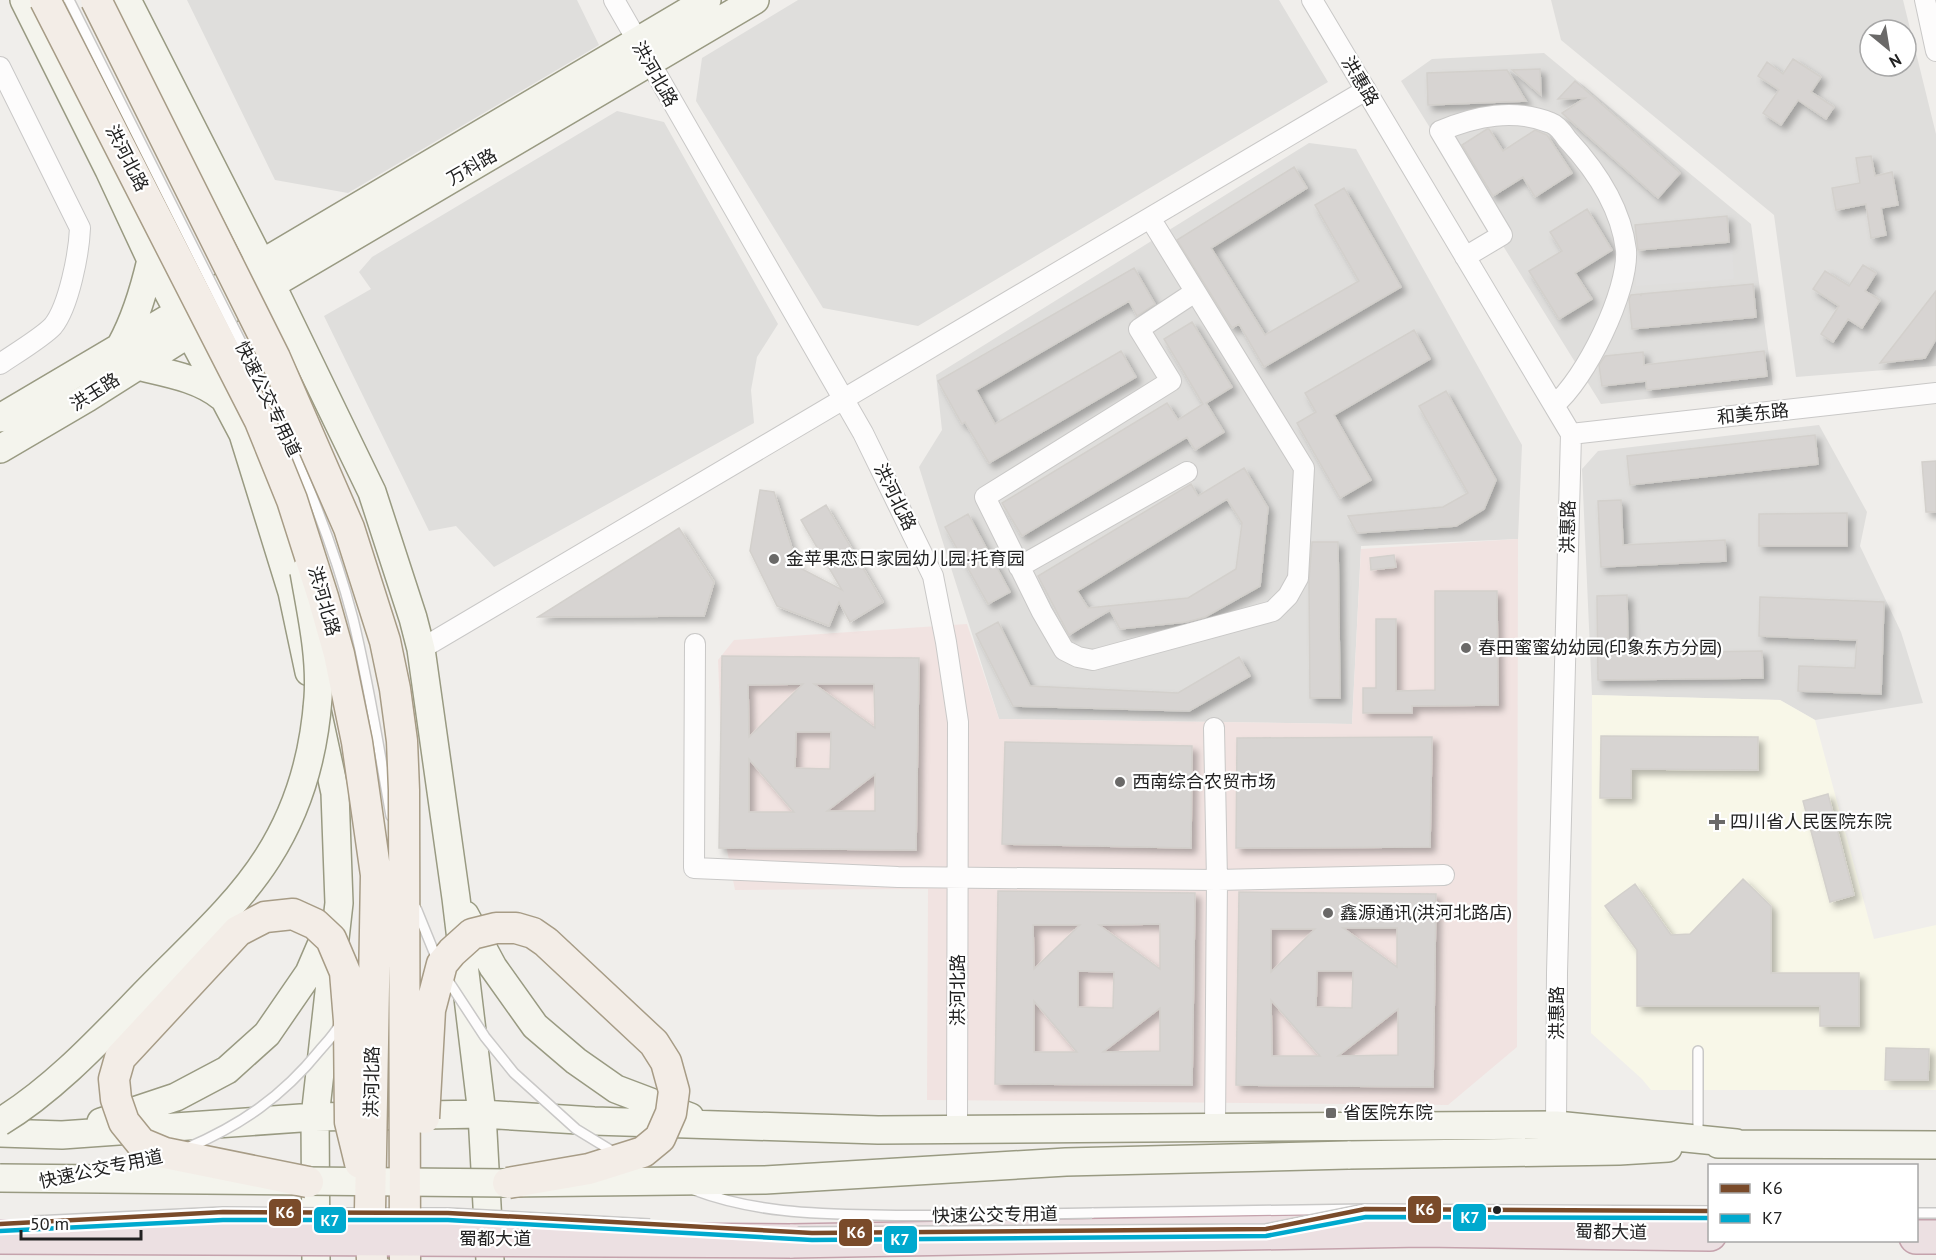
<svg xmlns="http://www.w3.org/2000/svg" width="1936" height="1260" viewBox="0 0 1936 1260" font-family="'PT Sans','Noto Sans SC',sans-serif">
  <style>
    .residential { fill: #dfdedc; fill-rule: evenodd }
    .commercial { fill: #f1e3e1 }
    .education { fill: #f8f7e8 }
    .parking { fill: #e0dfde }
    .building { fill: #d7d4d2; stroke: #d3d0cc; stroke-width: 1.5; fill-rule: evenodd; filter: url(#shadow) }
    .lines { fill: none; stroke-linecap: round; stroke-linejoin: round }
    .lane-casing { stroke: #c9c8c7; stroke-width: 12 }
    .street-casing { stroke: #c9c8c7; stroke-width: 22 }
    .secondary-casing { stroke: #999a82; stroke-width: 30 }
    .highway-casing { stroke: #c5a2ac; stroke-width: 36 }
    .lane { stroke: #fdfcfc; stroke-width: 9 }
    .street { stroke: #fdfcfc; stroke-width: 20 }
    .secondary { stroke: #f4f4ed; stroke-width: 27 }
    .highway { stroke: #ece0e2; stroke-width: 33 }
    .lane-bridge-casing { stroke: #c9c8c7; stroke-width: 12; stroke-linecap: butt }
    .secondary-bridge-casing { stroke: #999a82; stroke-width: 30; stroke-linecap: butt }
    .primary-bridge-casing { stroke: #a79c86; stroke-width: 33; stroke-linecap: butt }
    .highway-bridge-casing { stroke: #c5a2ac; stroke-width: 36; stroke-linecap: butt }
    .lane-bridge { stroke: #fdfcfc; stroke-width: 9 }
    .secondary-bridge { stroke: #f4f4ed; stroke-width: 27 }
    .primary-bridge { stroke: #f3ede7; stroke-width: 30 }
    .highway-bridge { stroke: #ece0e2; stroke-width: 33 }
    .bus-1-casing { stroke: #fff; stroke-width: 9 }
    .bus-2-casing { stroke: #fff; stroke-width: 9 }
    .bus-1 { stroke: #7a4b2a; stroke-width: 4.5 }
    .bus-2 { stroke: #00a9ce; stroke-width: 4.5 }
    .poi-dot { fill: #6a6968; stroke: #fff; stroke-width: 2 }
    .bus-dot { fill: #222; stroke: #fff; stroke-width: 2 }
    .labels { text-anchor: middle; stroke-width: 4.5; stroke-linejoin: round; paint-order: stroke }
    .street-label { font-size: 18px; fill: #222; stroke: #fff }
    .poi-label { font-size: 18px; fill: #222; stroke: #fff; text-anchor: start }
    .line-badge { stroke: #fff; stroke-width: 2 }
    .badge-label { font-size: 16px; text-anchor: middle; font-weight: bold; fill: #fff }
  </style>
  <defs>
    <filter id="shadow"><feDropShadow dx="5" dy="5" stdDeviation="3" flood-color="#0004"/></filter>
  </defs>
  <rect width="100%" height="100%" fill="#f0eeeb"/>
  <path class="residential" d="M187,0H577L599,45L348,193L275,180Z
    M798,0H1279L1328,82L918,326L823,308L696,101L702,58Z
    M1551,0H1903L1936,134V366L1796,377L1774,215L1561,40ZM1870,30H1906V66H1870Z
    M1544,53L1751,224L1773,385L1601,404L1401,81L1432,59Z
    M617,111L664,122L778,324L757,357L751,390L754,423L494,567L456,526L429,531L324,316L371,289L359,272L372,257Z
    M1309,143L1356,149L1522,445L1518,539L1361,546L1352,724L999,719L919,467L942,430L936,375Z
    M1819,425L1867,512L1860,546L1901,632L1923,703L1815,720L1780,700L1592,695L1582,469L1598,451Z"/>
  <path class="commercial" d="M1518,539L1517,1047L1448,1105L927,1100L928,889L735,890L725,840L718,660L734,640L967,624L999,719L1352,724L1361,549Z"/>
  <path class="education" d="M1592,695L1780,700L1815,720L1874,939L1936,925V1090H1651L1642,1079L1591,1033Z"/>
  <path class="parking" d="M1732,246L1734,279L1636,286L1635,256Z"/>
  <path class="building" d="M1793,59L1821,77L1811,92L1834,107L1826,119L1798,100L1781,125L1763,113L1779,90L1758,76L1767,62L1783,74Z
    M1540,69L1541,95L1512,70Z
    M1507,70L1526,101L1428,105L1427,73Z
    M1575,81L1680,173L1658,198L1562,113L1585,98L1558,99Z
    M1487,129H1489L1503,151L1535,130L1547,135L1572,173L1535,197L1523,177L1493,196L1462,145Z
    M1871,156L1875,176L1892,172L1898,205L1881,208L1886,235L1871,238L1866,204L1836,210L1832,188L1860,183L1856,158Z
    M1294,167L1307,188L1211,248L1265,335L1359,281L1315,205L1344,188L1401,287L1264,367L1239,324L1232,328L1177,240Z
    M1587,209L1612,250L1575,273L1592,299L1559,319L1529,271L1562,251L1550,232Z
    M1727,216L1729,242L1638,250L1635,225Z
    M1863,265L1876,273L1865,291L1880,300L1862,328L1848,319L1833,342L1821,334L1839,306L1813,289L1825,271L1849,286Z
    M1134,268L1155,304L1137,316L1129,301L976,390L995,424L1121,351L1136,377L989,463L965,422L962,424L938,381Z
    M1753,284L1756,317L1632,329L1629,299L1631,295L1640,294L1641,296V294Z
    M1936,291V339L1925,358L1880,363Z
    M1192,322L1232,387L1206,403L1224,432L1195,450L1187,437L1022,536L1002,503L1167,403L1178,420L1203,404L1164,339Z
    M1414,330L1430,359L1334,415L1371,480L1340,498L1297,423L1316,412L1305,393Z
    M1764,351L1767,376L1647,390L1646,381L1602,386L1599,365L1605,356L1643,352L1644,365Z
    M1446,391L1496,480L1484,509L1456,526L1357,533L1348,516L1443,507L1468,493L1419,406Z
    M1815,435L1818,464L1630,485L1627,456Z
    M1936,461V512H1926L1922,462Z
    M1244,468L1268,508L1260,586L1205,617L1186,622L1120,629L1110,610L1069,635L1038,576L1191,484L1198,496ZM1227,499L1242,523L1236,569L1188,598L1088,608L1077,591Z
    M760,490L774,492L798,567L842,590L801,520L826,505L883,602L850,622L839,602L829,626L777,606L750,551Z
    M1621,500L1623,545L1725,540L1726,561L1601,567L1598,501Z
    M1847,513V546H1759V514Z
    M968,514L1010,592L988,604L945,527Z
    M679,528L714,582L704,616L538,617Z
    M1312,542H1338L1340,698H1310L1309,581Z
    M1394,555L1396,567L1371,570L1370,558Z
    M1435,591H1497L1498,705L1412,706V713H1363V688H1376V619H1396V691L1435,690Z
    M1627,595L1628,653L1762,651L1763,678L1598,680L1597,596Z
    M1760,597L1884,602L1881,694L1798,691L1799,666L1855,668L1857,640L1759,636Z
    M998,622L1030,686L1178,693L1239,657L1250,676L1189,711L1013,706L976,634Z
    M722,656L919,658L916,850L719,848ZM803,684L749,737L748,685ZM814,684H874L875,728ZM796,732H831L830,769L795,768ZM749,759L794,812H749ZM875,774V811H827Z
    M1601,736L1758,737V770L1631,769V798H1600Z
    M1432,737L1430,847L1236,848L1237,738Z
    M1005,742L1192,746L1191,848L1002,844Z
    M1828,794L1854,895L1830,902L1803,801Z
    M1743,879L1771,906V973H1859V1026H1820V1006H1637V950L1605,906L1635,884L1671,935L1690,934Z
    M998,891L1195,893L1192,1085L995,1084ZM1160,924V969L1099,925ZM1033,925H1080L1034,969ZM1078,971L1114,972L1113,1008L1078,1007ZM1034,1001L1077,1052H1034ZM1160,1008V1051L1103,1052Z
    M1239,892L1436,894L1433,1087L1236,1085ZM1343,928H1397V967ZM1271,929H1315L1271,972ZM1317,971H1353L1352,1008L1316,1007ZM1271,1000L1320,1056H1272ZM1398,1009V1055L1338,1056Z
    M1886,1048L1929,1049L1928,1080H1885Z"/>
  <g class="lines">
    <defs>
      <path id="lane" d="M258,376C296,455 331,534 353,619C369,684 379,750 391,816
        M1698,1051V1137
        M325,1213H448
        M1092,1213L1365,1209L1710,1211
        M1916,1213H1936"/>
      <path id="street" d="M614,0L863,433L933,576L946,642L958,722L957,1129
        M1312,0L1571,434L1557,973L1556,1125
        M1925,0L1936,51
        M0,67L80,228C79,253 69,306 53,326C43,337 13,355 0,364
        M1150,218L1304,468L1298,578L1288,596L1273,611L1093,660L1078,657L1064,650L1042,612L985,497L1171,381L1139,329L1195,292
        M1465,257L1502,235L1440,131C1476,116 1514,108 1551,123C1557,125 1563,133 1567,139C1595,169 1621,208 1626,250C1629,291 1585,380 1554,405
        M1571,434L1936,393
        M1019,567L1187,472
        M695,644L694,868L898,877L1217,880L1444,875
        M421,649L1366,90
        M1214,728L1217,880L1215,1127"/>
      <path id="secondary" d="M24,0L109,170L151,260L243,434L292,592L309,672
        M127,0L261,263L372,492L413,618L421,649L456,898L482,1114L490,1260
        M121,345C136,318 144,290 151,260
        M137,366C166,373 199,378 222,397
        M0,418L707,0
        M0,449L87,398L188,334L755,0
        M465,915L493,967L535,1026L576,1061L616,1089L690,1117
        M101,1122L176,1097L227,1070L267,1034L309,973L328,929
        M0,1133L62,1135L315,1117L482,1114L594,1121L878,1130L1556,1125L1736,1143
        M1718,1144L1936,1145
        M1348,1155L1619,1151L1668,1148
        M316,1260L315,1117L339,903L335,793L317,710"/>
      <path id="highway" d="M1916,1237H1936
        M790,1241L1422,1230L1710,1234"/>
    </defs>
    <use href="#lane" class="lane-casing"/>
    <use href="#street" class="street-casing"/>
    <use href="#secondary" class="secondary-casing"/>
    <use href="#highway" class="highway-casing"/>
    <use href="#lane" class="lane"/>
    <use href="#street" class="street"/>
    <use href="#secondary" class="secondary"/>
    <use href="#highway" class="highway"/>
    <defs>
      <path id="lane-bridge" d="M69,0L258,376
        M416,908L438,962
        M447,979L485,1037L514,1073L576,1129L617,1154
        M185,1149C241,1125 282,1097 320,1050C327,1042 335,1034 340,1024
        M122,1168L159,1160
        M694,1190C752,1212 813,1214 874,1215C947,1217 1019,1214 1092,1213
        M448,1213L650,1224
        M34,1221L223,1212L325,1213
        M793,1232L1266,1229L1365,1209"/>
      <path id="secondary-bridge" d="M0,1122C56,1088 103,1036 149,989C189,948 237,906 268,857C298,810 314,754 318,698C321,656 311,613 304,572
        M0,1178L508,1183L765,1180L1066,1162L1348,1155"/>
      <path id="primary-bridge" d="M45,0L260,421L292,500L323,597L339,654L357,742L376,875L370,1210L372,1260
        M96,0L275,358L349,528L385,641L395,689L402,741L404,790L405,1260
        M424,1118L430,1010L442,964L452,952L472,934L496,928H516L533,933L546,942L654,1043L666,1062L674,1091L671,1113L660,1138L643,1152L589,1169L508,1183
        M308,1182L165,1153L141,1143L124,1122L116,1099L114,1079L120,1058L238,931L265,917L293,914L315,924L331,939L345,972L349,1021L350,1122L360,1163"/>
      <path id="highway-bridge" d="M0,1237L790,1241"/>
    </defs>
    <use href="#lane-bridge" class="lane-bridge-casing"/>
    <use href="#secondary-bridge" class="secondary-bridge-casing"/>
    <use href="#primary-bridge" class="primary-bridge-casing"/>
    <use href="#highway-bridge" class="highway-bridge-casing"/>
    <use href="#lane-bridge" class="lane-bridge"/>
    <use href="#secondary-bridge" class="secondary-bridge"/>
    <use href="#primary-bridge" class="primary-bridge"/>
    <use href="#highway-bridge" class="highway-bridge"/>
    <defs>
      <path id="bus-1" d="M0,1224L223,1212L448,1213L812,1233L1266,1229L1365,1209L1710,1211"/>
      <path id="bus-2" d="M0,1231L223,1220H448L812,1240L1266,1236L1366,1217L1710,1218"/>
    </defs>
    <use href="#bus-1" class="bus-1-casing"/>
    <use href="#bus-2" class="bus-2-casing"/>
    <use href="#bus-1" class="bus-1"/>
    <use href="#bus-2" class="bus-2"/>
  </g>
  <g class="poi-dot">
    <circle cx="774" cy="559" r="6"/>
    <circle cx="1466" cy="648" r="6"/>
    <circle cx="1120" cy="782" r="6"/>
    <path d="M1714 813h6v6h6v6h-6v6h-6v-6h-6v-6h6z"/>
    <circle cx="1328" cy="913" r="6"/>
    <rect x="1325" y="1107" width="12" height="12" rx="3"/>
  </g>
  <circle class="bus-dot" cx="1497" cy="1210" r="5"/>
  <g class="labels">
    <g class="street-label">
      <text transform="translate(655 74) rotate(60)" y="6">洪河北路</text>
      <text transform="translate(1360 81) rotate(59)" y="6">洪惠路</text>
      <text transform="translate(127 158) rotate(63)" y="6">洪河北路</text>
      <text transform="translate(472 167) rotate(-30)" y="6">万科路</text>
      <text transform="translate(95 392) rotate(-32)" y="6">洪玉路</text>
      <text transform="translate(268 399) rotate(64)" y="6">快速公交专用道</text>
      <text transform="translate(1753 414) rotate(-6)" y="6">和美东路</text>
      <text transform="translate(895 497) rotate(64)" y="6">洪河北路</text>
      <text transform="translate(1568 527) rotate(-89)" y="6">洪惠路</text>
      <text transform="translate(324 601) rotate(74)" y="6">洪河北路</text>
      <text transform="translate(958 990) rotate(-90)" y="6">洪河北路</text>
      <text transform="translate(1557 1013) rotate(-90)" y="6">洪惠路</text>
      <text transform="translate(372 1082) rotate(-89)" y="6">洪河北路</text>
      <text transform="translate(101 1169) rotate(-12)" y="6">快速公交专用道</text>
      <text transform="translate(995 1215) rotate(-1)" y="6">快速公交专用道</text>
      <text transform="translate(1611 1232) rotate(1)" y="6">蜀都大道</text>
      <text x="495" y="1245">蜀都大道</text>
    </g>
    <g class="poi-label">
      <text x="786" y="565">金苹果恋日家园幼儿园·托育园</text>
      <text x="1478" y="654">春田蜜蜜幼幼园(印象东方分园)</text>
      <text x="1132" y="788">西南综合农贸市场</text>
      <text x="1730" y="828">四川省人民医院东院</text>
      <text x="1340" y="919">鑫源通讯(洪河北路店)</text>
      <text x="1343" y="1119">省医院东院</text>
    </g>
  </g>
  <g class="line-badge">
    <rect x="1407" y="1195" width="35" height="29" rx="6" fill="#7a4b2a"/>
    <rect x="268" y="1198" width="34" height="29" rx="6" fill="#7a4b2a"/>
    <rect x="1452" y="1203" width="35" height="29" rx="6" fill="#00a9ce"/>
    <rect x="313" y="1206" width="34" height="28" rx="6" fill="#00a9ce"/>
    <rect x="838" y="1218" width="35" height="29" rx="6" fill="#7a4b2a"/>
    <rect x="883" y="1225" width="35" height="29" rx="6" fill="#00a9ce"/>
  </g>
  <g class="badge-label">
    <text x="1425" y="1215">K6</text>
    <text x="285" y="1218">K6</text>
    <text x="1470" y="1223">K7</text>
    <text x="330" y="1226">K7</text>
    <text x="856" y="1238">K6</text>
    <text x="900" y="1245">K7</text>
  </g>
  <rect x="1708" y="1164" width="210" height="78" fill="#ffffff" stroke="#a7a7a7" stroke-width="1.5"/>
  <rect x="1720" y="1184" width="30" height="9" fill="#7a4b2a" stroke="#a7a7a7" stroke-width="1.5"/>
  <text x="1762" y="1194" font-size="18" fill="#222222">K6</text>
  <rect x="1720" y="1214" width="30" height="9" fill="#00a9ce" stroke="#a7a7a7" stroke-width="1.5"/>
  <text x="1762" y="1224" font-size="18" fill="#222222">K7</text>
  <g transform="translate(1888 48) rotate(150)"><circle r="28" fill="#ffffff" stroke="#a7a7a7" stroke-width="1.5"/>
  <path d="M0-4.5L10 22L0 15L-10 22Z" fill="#6a6968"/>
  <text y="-9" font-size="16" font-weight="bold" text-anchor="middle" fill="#222222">N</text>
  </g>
  <path d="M21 1230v9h120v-9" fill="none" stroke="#222222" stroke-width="3"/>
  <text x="30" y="1230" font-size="18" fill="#222222" stroke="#ffffff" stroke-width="4.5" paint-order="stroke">50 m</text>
</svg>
